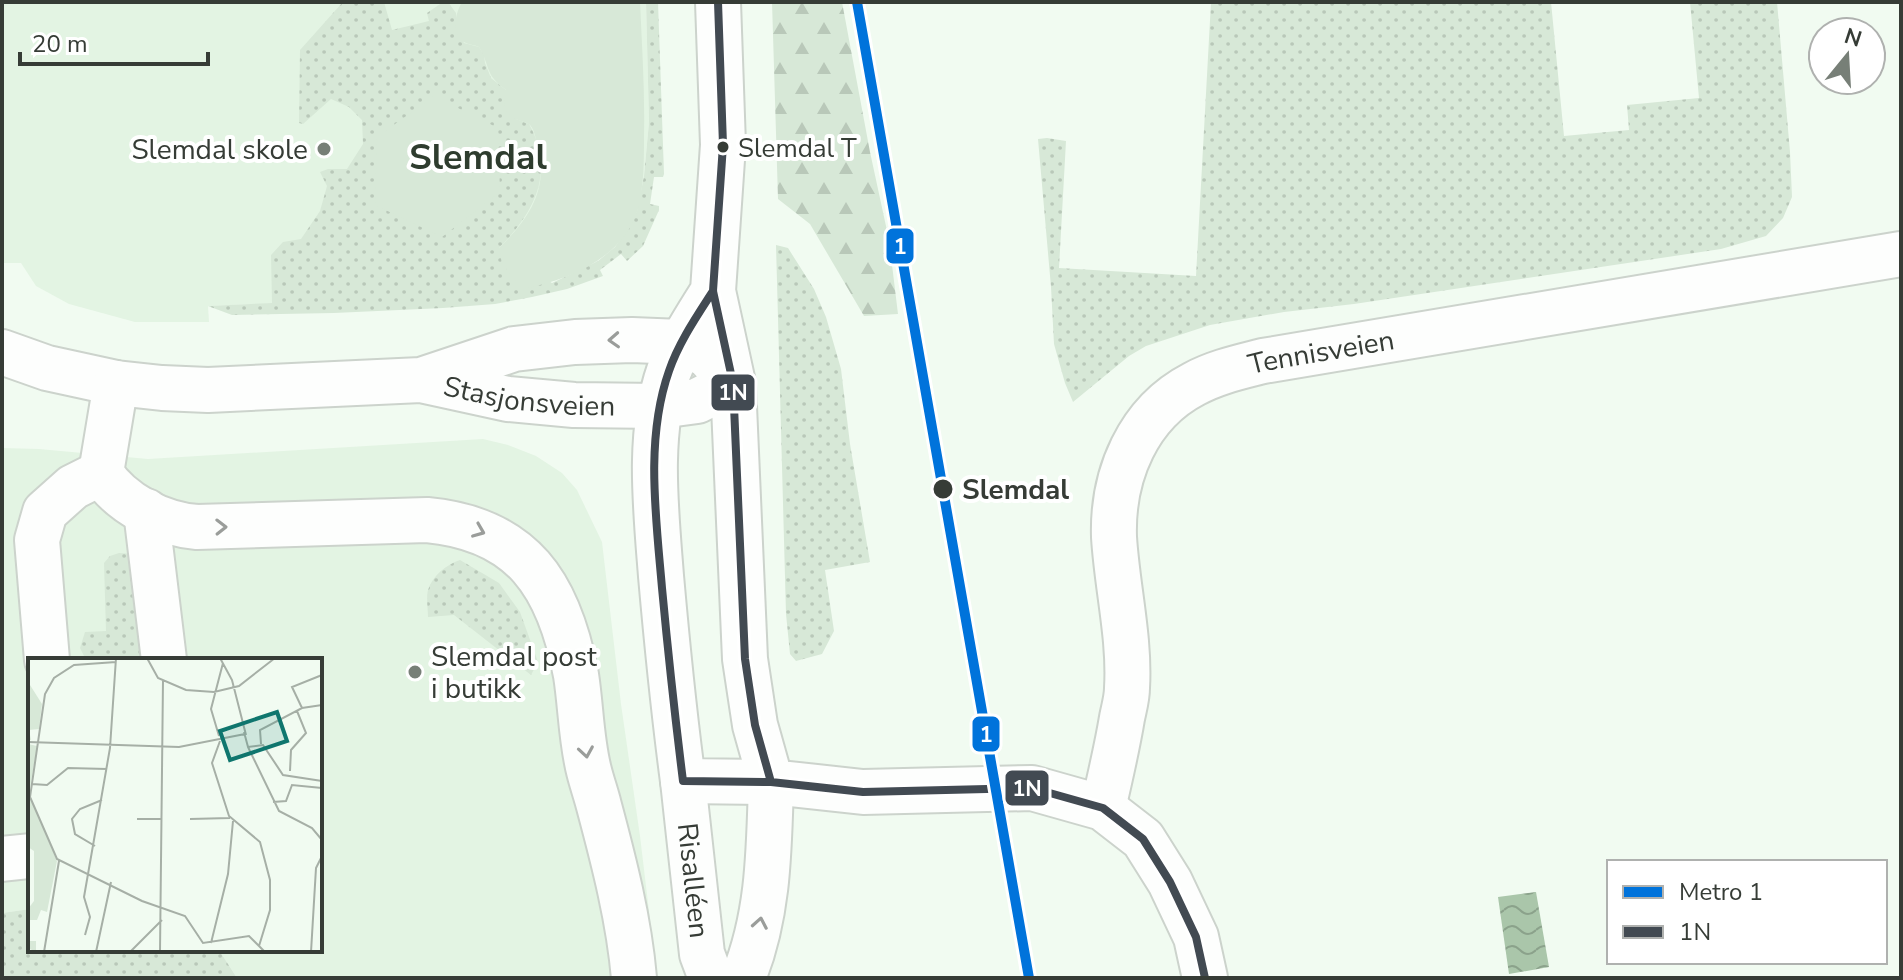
<svg xmlns="http://www.w3.org/2000/svg" width="1903" height="980" viewBox="0 0 1903 980" font-family="'Nunito Sans',sans-serif">
  <style>
    .built { fill: #e3f4e3 }
    .grass { fill: url(#grass-dots) }
    .forest { fill: url(#forest-firs) }
    .green { fill: #d7e8d7 }
    .water { fill: url(#water-waves) }
    .lines { fill: none; stroke-linecap: round; stroke-linejoin: round }
    .minor-casing { stroke: #ccd3cc; stroke-width: 48 }
    .major-casing { stroke: #ccd3cc; stroke-width: 48 }
    .minor { stroke: #fdfefd; stroke-width: 44 }
    .major { stroke: #fdfefd; stroke-width: 44 }
    .bus-1-casing { stroke: #fff; stroke-width: 14 }
    .bus-1 { stroke: #424a52; stroke-width: 8 }
    .metro-1-casing { stroke: #fff; stroke-width: 16 }
    .metro-1 { stroke: #0073db; stroke-width: 10 }
    .oneway { stroke: #9a9d9a }
    .bus-dot { fill: #363c36; stroke: #fff; stroke-width: 3 }
    .poi-dot { fill: #777f77; stroke: #fff; stroke-width: 3 }
    .labels { text-anchor: middle; stroke-width: 8; stroke-linejoin: round; paint-order: stroke }
    .bus-label { font-size: 26px; fill: #363c36; stroke: #fff; text-anchor: start }
    .poi-label { font-size: 28px; fill: #363c36; stroke: #fff; text-anchor: end }
    .street-label { font-size: 28px; fill: #363c36; stroke: #fff }
    .stop-label { font-size: 28px; font-weight: bold; fill: #363c36; stroke: #fff; text-anchor: start }
    .district-label { font-size: 36px; font-weight: bold; fill: #2e3c2e; stroke: #fff }
    .inset-road { fill: none; stroke: #a6afa6; stroke-width: 2 }
    .view { fill: #0f766e; fill-opacity: 0.15; stroke: #0f766e; stroke-width: 4 }
    .inset-edge { fill: none; stroke: #363c36; stroke-width: 4 }
    .line-badge { stroke: #fff; stroke-width: 3 }
    .badge-label { font-size: 22px; text-anchor: middle; font-weight: bold; fill: #fff }
  </style>
  <defs>
    <pattern id="grass-dots" width="8" height="8" patternUnits="userSpaceOnUse" patternTransform="scale(2)"><rect width="8" height="8" fill="#d7e8d7"/><path d="M2 2h.1M6 6h.1" fill="none" stroke="#b9c8b9" stroke-width="1.8" stroke-linecap="round"/></pattern>
    <pattern id="forest-firs" width="22" height="20" patternUnits="userSpaceOnUse" patternTransform="scale(2)"><rect width="22" height="20" fill="#d7e8d7"/><path d="M5 1l3.5 6h-7zM16 11l3.5 6h-7z" fill="#b9c8b9"/></pattern>
    <pattern id="water-waves" width="16" height="10" patternUnits="userSpaceOnUse" patternTransform="scale(2)"><rect width="16" height="10" fill="#aac6aa"/><path d="M0 5q4-4 8 0t8 0" fill="none" stroke="#8ba28b"/></pattern>
  </defs>
  <rect width="100%" height="100%" fill="#f1fbf1"/>
  <path class="built" d="M2,2H646L649,122L644,176L637,211L488,295L208,306L209,322H135L69,304L36,286L21,263H2Z
    M483,439L508,445L536,456L562,473L577,490L602,542L621,704L640,836L657,978H237L219,950H320V660H30V909L2,913V448L39,449L148,459Z"/>
  <path class="grass" d="M346,2H384L392,30L429,21L427,13L443,2H448L456,13L457,29L464,43L479,47L484,55L485,63L491,78L506,90L516,119L529,124C556,172 534,213 499,248L552,283L598,261L615,247L628,229L637,211L644,176L649,122L646,2H658L664,174L663,177H654L650,204L659,206V210L643,246L627,261L621,254L600,270L603,276L567,289L532,297L495,304L443,308L334,313L232,315L208,306L272,303L271,255L283,242L301,239L320,211L327,186L320,172L328,169H347L363,144L362,120L349,107L331,99L303,124L299,123L300,50L342,3Z
    M1211,2H1551L1564,136L1629,130L1627,105L1699,98L1690,2H1777L1790,152L1792,197L1783,218L1766,236L1721,249L1354,304L1284,312L1210,325L1146,346L1129,356L1073,402L1065,383L1054,344L1051,287L1038,139L1047,138L1066,141L1059,268L1196,276Z
    M776,245L788,248L814,289L826,317L841,369L850,444L870,562L825,570L834,631L822,654L796,661L790,654L786,614Z
    M119,553L134,554L150,660H86L80,648L85,632L106,631L104,563L110,556Z
    M460,560L499,583L520,612L538,662L531,675L454,615L428,617C428,609 426,598 428,590C433,575 446,565 460,560Z
    M30,909V950H219L237,978H2V913Z"/>
  <path class="forest" d="M772,2H842L870,152L889,240L898,314L864,316L810,224L778,199Z"/>
  <path class="green" d="M462,2H640C642,47 645,92 644,136C644,161 644,186 638,209C624,258 568,280 523,289L502,264L499,248C528,220 549,190 538,148C536,141 535,130 530,125C528,123 521,121 518,120C504,115 502,103 506,90C484,74 491,67 479,47C475,45 470,45 466,43C450,36 455,14 462,2Z
    M434,96L498,128L500,192L442,237L375,205L377,137Z"/>
  <path class="water" d="M1536,892L1549,967L1509,974L1498,897Z"/>
  <g class="lines">
    <defs>
      <g id="minor">
        <path id="s1" d="M2,352L47,368L116,383L162,388L208,390L421,380L508,399L574,405L660,406L697,401L733,383L707,355L681,342L632,340L575,342L514,349L421,380"/>
        <path d="M116,383L101,473C121,504 161,524 197,527L427,520C523,529 559,585 576,675C581,707 581,740 589,771C592,783 596,794 599,806C614,862 629,920 634,978"/>
        <path d="M146,511L164,660"/>
        <path d="M47,660L37,540L45,512L73,487L101,473"/>
        <path id="s2" d="M683,781L702,954L711,978"/>
        <path id="s3" d="M1103,808C1110,778 1117,748 1122,718C1124,708 1127,698 1127,688C1130,638 1117,587 1114,537C1112,475 1138,413 1194,384C1216,372 1240,367 1263,361L1901,254"/>
        <path d="M2,859L30,856"/>
        <path d="M743,978C769,915 769,849 771,782"/>
      </g>
      <path id="major" d="M718,2L723,145L713,291L733,383L745,659L755,725L771,782
        M713,291C697,317 680,342 669,371C647,434 656,510 661,576C667,644 674,713 683,781L771,782L863,792L1032,788L1103,808L1143,839L1170,882L1196,937L1205,978"/>
    </defs>
    <use href="#minor" class="minor-casing"/>
    <use href="#major" class="major-casing"/>
    <use href="#minor" class="minor"/>
    <use href="#major" class="major"/>
    <defs>
      <path id="bus-1" d="M718,2L723,145L713,291L733,383L745,659L755,725L771,782
        M713,291C697,316 679,342 669,371C645,439 656,517 662,588C668,652 675,717 683,781L771,782L863,792L1032,788L1103,808L1143,839L1170,882L1196,937L1205,978"/>
    </defs>
    <use href="#bus-1" class="bus-1-casing"/>
    <use href="#bus-1" class="bus-1"/>
    <defs>
      <path id="metro-1" d="M857,2L1029,978"/>
    </defs>
    <use href="#metro-1" class="metro-1-casing"/>
    <use href="#metro-1" class="metro-1"/>
  </g>
  <defs><path id="oneway-chevron" d="M-2-3.5L2.5 0L-2 3.5" fill="none" stroke-width="1.6" stroke-linecap="round" stroke-linejoin="round" transform="scale(2)"/></defs>
  <g class="oneway">
    <use href="#oneway-chevron" transform="translate(614 340) rotate(177)"/>
    <use href="#oneway-chevron" transform="translate(221 527) rotate(-1)"/>
    <use href="#oneway-chevron" transform="translate(479 531) rotate(22)"/>
    <use href="#oneway-chevron" transform="translate(586 752) rotate(81)"/>
    <use href="#oneway-chevron" transform="translate(760 923) rotate(-80)"/>
  </g>
  <g class="bus-dot">
    <circle cx="723" cy="147" r="7"/>
    <circle cx="943" cy="489" r="11"/>
  </g>
  <g class="poi-dot">
    <circle cx="324" cy="149" r="8"/>
    <circle cx="415" cy="672" r="8"/>
  </g>
  <g class="labels">
    <g class="bus-label">
      <text x="738" y="157">Slemdal T</text>
    </g>
    <g class="poi-label">
      <text x="308" y="159">Slemdal skole</text>
      <text x="431" y="666" text-anchor="start">Slemdal post<tspan x="431" dy="32">i butikk</tspan></text>
    </g>
    <g class="street-label">
      <text dy="10" stroke="none"><textPath href="#s3" startOffset="588">Tennisveien</textPath></text>
      <text dy="10" stroke="none"><textPath href="#s1" startOffset="534">Stasjonsveien</textPath></text>
      <text dy="10" stroke="none"><textPath href="#s2" startOffset="100">Risalléen</textPath></text>
    </g>
    <g class="stop-label">
      <text x="962" y="499">Slemdal</text>
    </g>
    <g class="district-label">
      <text x="478" y="169">Slemdal</text>
    </g>
  </g>
  <g transform="translate(28 658)">
    <rect width="294" height="294" fill="#f1fbf1"/>
    <path d="M0,86L9,88L1,136L29,203L19,254L13,252L9,262H2L1,283H8V294L0,290V251L6,243V193L0,189Z" fill="#d7e8d7"/>
    <path d="M0,0L2,27L14,46L11,71L1,72L3,82L0,81Z" fill="#d7e8d7"/>
    <path class="inset-road" d="M119,0L130,20L158,32L186,34L211,28L247,0M192,0L204,22L218,77M88,4L46,7L26,20L17,36L2,139L29,201L114,243L157,258L175,285L221,278L237,294M274,50L264,29L294,17M216,74L220,89L235,87L255,117L294,123M191,78L183,51L195,5M192,83L184,105L201,158L232,184L242,222V252L231,288M0,84L151,89L217,76M233,86L232,72L274,50L294,47M220,89L251,153L284,170L294,182M262,113L263,92L278,75L269,53M4,126L19,127L40,110L79,111M245,144L258,143L264,127L294,130M109,161H134M162,161L202,160M67,188L47,176L44,161L52,151L74,142M57,277L62,259L56,239L82,90L88,0M183,285L200,216L205,163M16,294L31,203M68,294L83,224M102,294L134,262M132,294L135,22M283,294L288,210L294,198"/>
    <path class="view" d="M249,54L259,83L202,102L192,73Z"/>
    <rect width="294" height="294" class="inset-edge"/>
  </g>
  <g class="line-badge">
    <rect x="885" y="227" width="30" height="38" rx="8" fill="#0073db"/>
    <rect x="710" y="373" width="46" height="39" rx="8" fill="#424a52"/>
    <rect x="971" y="715" width="30" height="38" rx="8" fill="#0073db"/>
    <rect x="1004" y="769" width="46" height="38" rx="8" fill="#424a52"/>
  </g>
  <g class="badge-label">
    <text x="900" y="254">1</text>
    <text x="733" y="400">1N</text>
    <text x="986" y="742">1</text>
    <text x="1027" y="796">1N</text>
  </g>
  <rect width="1903" height="980" fill="none" stroke="#363c36" stroke-width="8"/>
  <rect x="1607" y="860" width="280" height="104" fill="#ffffff" stroke="#afb1af" stroke-width="2"/>
  <rect x="1623" y="886" width="40" height="12" fill="#0073db" stroke="#afb1af" stroke-width="2"/>
  <text x="1679" y="900" font-size="24" fill="#363c36">Metro 1</text>
  <rect x="1623" y="926" width="40" height="12" fill="#424a52" stroke="#afb1af" stroke-width="2"/>
  <text x="1679" y="940" font-size="24" fill="#363c36">1N</text>
  <g transform="translate(1847 56) rotate(18)"><circle r="38" fill="#ffffff" stroke="#afb1af" stroke-width="2"/>
  <path d="M0-6L14 30L0 20L-14 30Z" fill="#777f77"/>
  <text y="-12" font-size="22" font-weight="bold" text-anchor="middle" fill="#363c36">N</text>
  </g>
  <path d="M20 52v12h188v-12" fill="none" stroke="#363c36" stroke-width="4"/>
  <text x="32" y="52" font-size="24" fill="#363c36" stroke="#ffffff" stroke-width="6" paint-order="stroke">20 m</text>
</svg>
